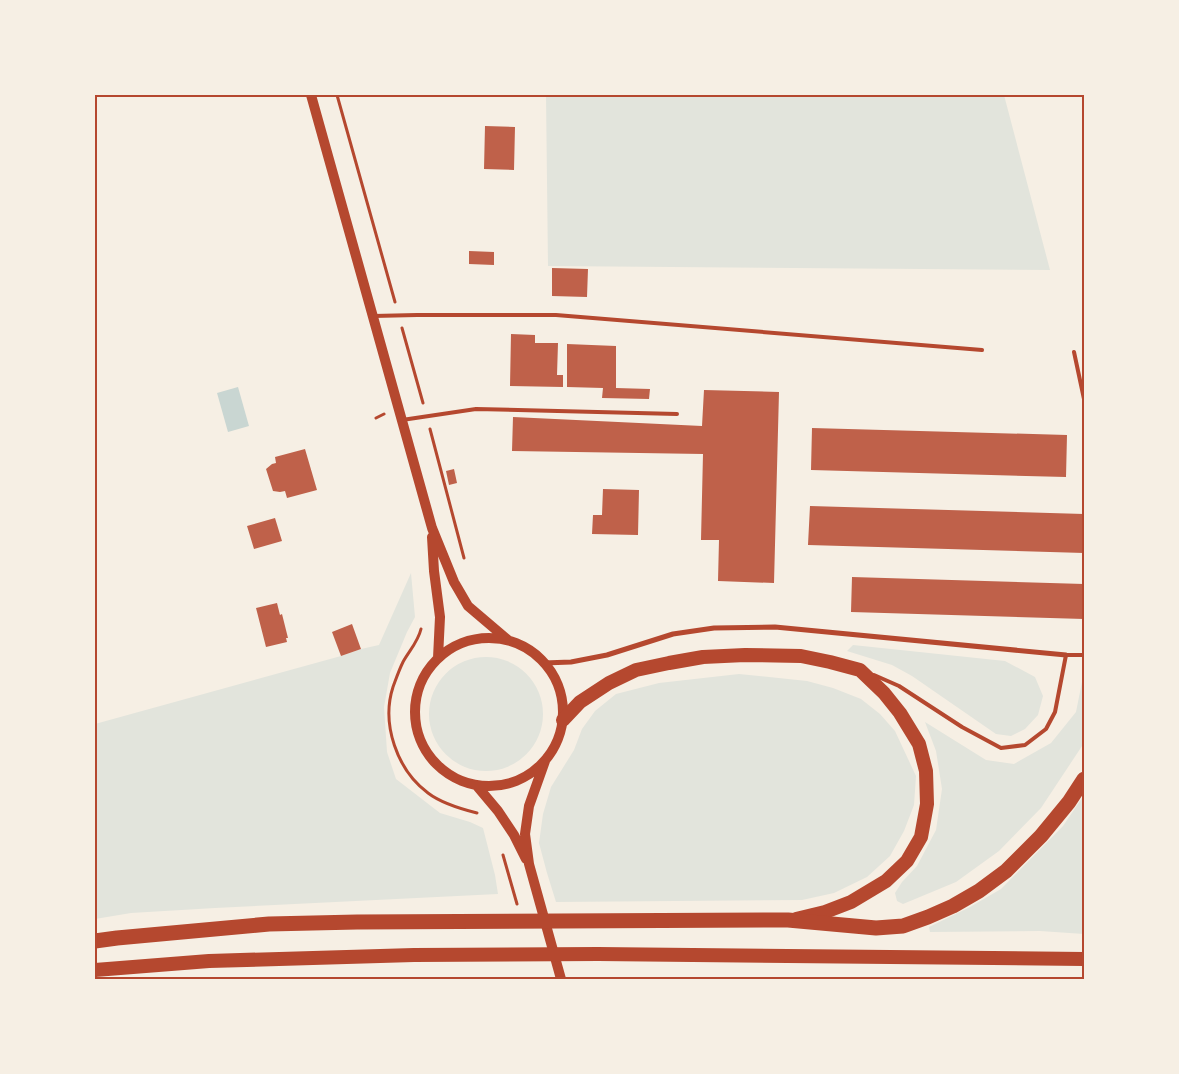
<svg xmlns="http://www.w3.org/2000/svg" width="1179" height="1074" viewBox="0 0 1179 1074" font-family="Raleway,sans-serif">
  <style>
    .green { fill: #e2e4dc }
    .water { fill: #c9d6d2 }
    .building { fill: #bf614a }
    .lines { fill: none; stroke-linecap: round; stroke-linejoin: round }
    .path { stroke: #b5482f; stroke-width: 3 }
    .service { stroke: #b5482f; stroke-width: 4 }
    .minor { stroke: #b5482f; stroke-width: 5 }
    .secondary { stroke: #b5482f; stroke-width: 10 }
    .trunk { stroke: #b5482f; stroke-width: 14 }
    .motorway { stroke: #b5482f; stroke-width: 15 }
    .neatline { fill: none; stroke: #b5482f; stroke-width: 2 }
  </style>
  <rect width="100%" height="100%" fill="#f6efe4"/>
  <path class="green" d="M546,95H1004L1050,270L548,266Z
    M411,573L415,617L407,632L390,673L384,707L387,752L396,779L440,813L470,822L483,828L495,875L498,894L215,908L131,913L95,919V724L341,656L361,649L379,645Z
    M853,645L1005,661L1035,677L1043,696L1038,715L1025,729L1011,736L996,734L912,676L892,665L847,651Z
    M429 714a57 57 0 1 1 114 0a57 57 0 1 1-114 0Z
    M1084,672V743L1041,808L999,851L956,882L903,904L897,901L895,893L902,882L917,866L936,830L942,789L936,751L925,722L986,760L1014,764L1051,743L1076,712Z
    M739,674L807,681L833,688L861,699L880,714L895,731L916,776L914,805L904,831L890,856L867,877L834,893L802,900L556,902L547,873L539,843L543,814L551,787L574,750L582,729L595,711L616,694L659,683Z
    M1084,795V934L1040,931L930,932L929,927L970,907L1001,889L1063,826Z"/>
  <path class="water" d="M238,387L249,426L228,432L217,393Z"/>
  <path class="building" d="M485,126L515,127L514,170L484,169Z
    M469,251L494,252V265L469,264Z
    M552,268L588,269L587,297L552,296Z
    M511,334L535,335V343H558L557,375H563V387L510,386Z
    M567,344L616,346V388L650,389L649,399L602,398L603,388L567,387Z
    M704,390L779,392L774,583L718,581L719,540H701L703,454L512,451L513,417L702,426Z
    M812,428L1067,435L1066,477L811,470Z
    M305,449L317,490L287,498L285,491L280,492L273,491L266,469L272,464L276,463L275,457Z
    M454,469L457,483L449,485L446,471Z
    M603,489L639,490L638,535L592,534L593,515H602Z
    M810,506L1084,514V553L808,545Z
    M275,518L282,541L254,549L247,526Z
    M852,577L1084,584V619L851,612Z
    M277,603L280,615L282,614L288,638H286L287,642L266,647L256,608Z
    M352,624L361,649L341,656L332,632Z"/>
  <g class="lines">
    <path class="path" d="M337,95L395,302
      M402,328L423,403
      M376,418L384,414
      M430,429L464,558
      M421,629C418,642 409,651 403,662C399,670 396,679 393,687C381,724 397,770 428,793C441,803 461,809 477,813
      M503,855L517,904"/>
    <path class="service" d="M373,316L417,315H556L982,350
      M1074,352L1084,399
      M402,420L476,409L677,414
      M874,675L899,686L962,727L1001,748L1025,745L1046,729L1055,712L1066,655H1084"/>
    <path class="minor" d="M544,663L571,662L607,655L673,634L714,628L775,627L1066,655"/>
    <path class="secondary" d="M311,95L432,528L454,582L468,606L508,640
      M432,537L434,571L440,617L438,658
      M415 712a74 74 0 1 1 148 0a74 74 0 1 1-148 0Z
      M545,761L529,806L525,834L529,864L561,979
      M477,786L498,811L514,835L526,859"/>
    <path class="trunk" d="M563,720L580,702L609,683L636,670L669,663L703,657L745,655L801,656L830,662L860,670L884,693L900,713L919,744L926,771L927,804L921,837L907,861L886,881L851,902L825,912L796,919
      M95,970L209,961L414,955L598,954L1084,959"/>
    <path class="motorway" d="M95,941L117,938L269,924L357,922L788,920L876,928L903,926L928,917L953,906L979,891L1006,871L1041,836L1069,802L1084,779"/>
  </g>
  <rect width="1179" height="1074" fill="none" stroke="#f6efe4" stroke-width="192"/>
  <rect x="96" y="96" width="987" height="882" class="neatline"/>
</svg>
